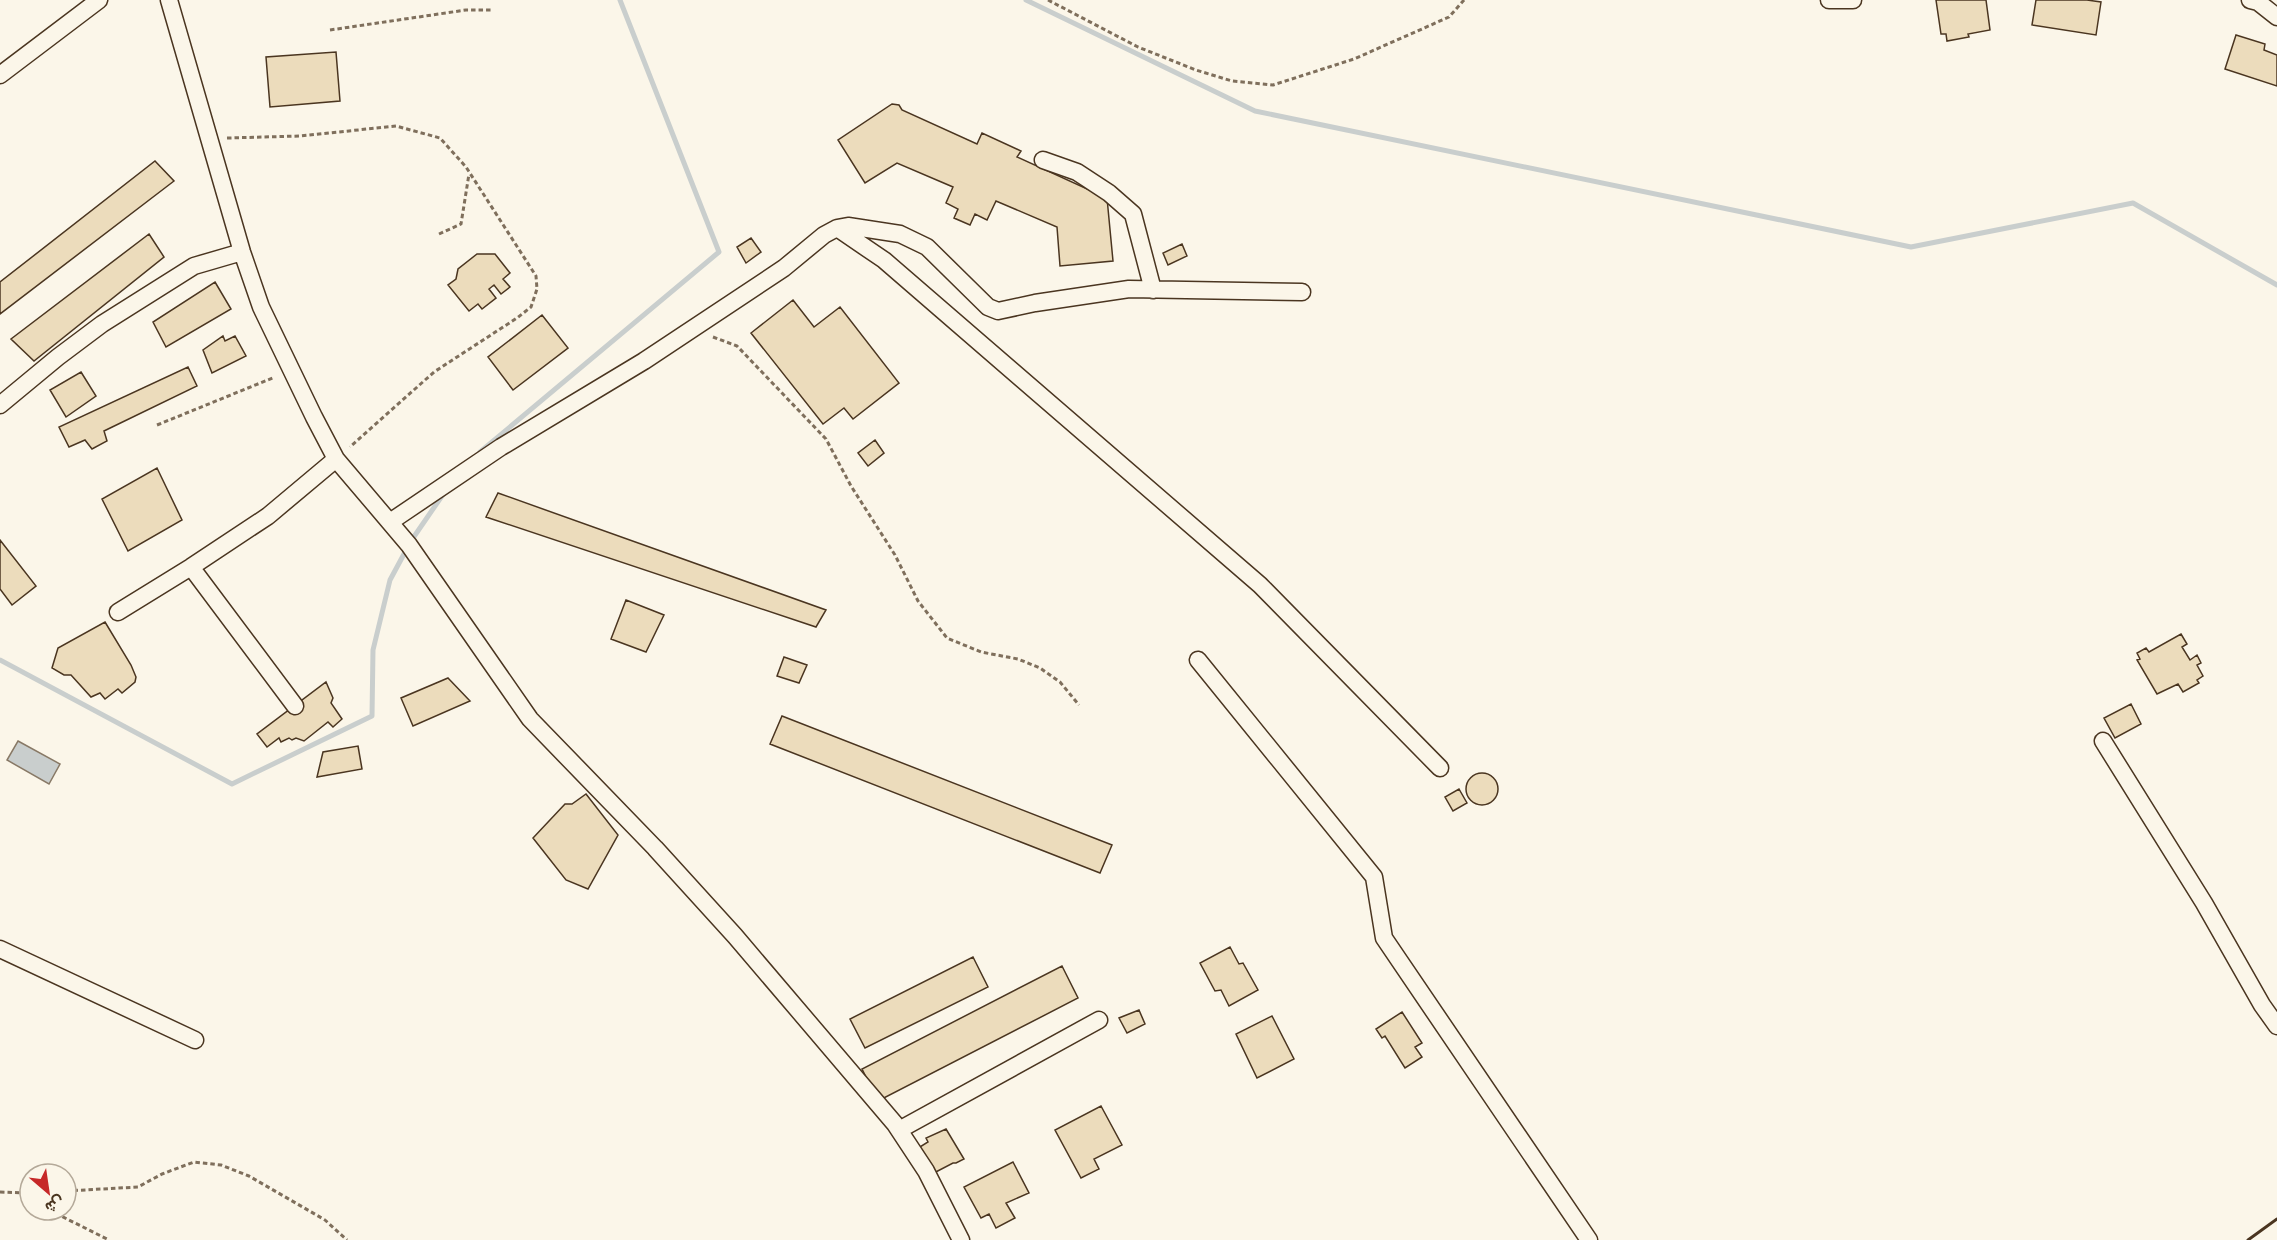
<svg xmlns="http://www.w3.org/2000/svg" width="2277" height="1240" viewBox="0 0 2277 1240" font-family="Bitter,Vazirmatn,serif">
  <style>
    .water { fill: #c9cecd; stroke: #887966; stroke-width: 1.5 }
    .lines { fill: none; stroke-linecap: round; stroke-linejoin: round }
    .stream { stroke: #c9cecd; stroke-width: 5 }
    .building { fill: #ecdcbc; stroke: #4a3520; stroke-width: 1.5 }
    .street-casing { stroke: #4a3520; stroke-width: 19 }
    .path { stroke: #7f6f5c; stroke-width: 3; stroke-dasharray: 4.5 3; stroke-linecap: butt }
    .street { stroke: #fbf6e9; stroke-width: 16 }
    .wall { stroke: #4a3520; stroke-width: 3 }
  </style>
  <rect width="100%" height="100%" fill="#fbf6e9"/>
  <path class="water" d="M18,741L60,764L49,784L7,760Z"/>
  <g class="lines">
    <path class="stream" d="M1026,0L1255,111L1911,247L2133,203L2277,285
      M480,452L719,252L620,0
      M0,660L232,784L372,716L373,650L390,580L411,541L444,493"/>
  </g>
  <path class="building" d="M1936,0H1986L1990,30L1968,34L1969,37L1947,41L1946,34H1941Z
    M2036,0H2087L2101,2L2096,35L2032,25Z
    M2236,35L2265,44L2264,50L2277,55V86L2225,69Z
    M336,52L340,101L270,107L266,57Z
    M892,104L899,105L902,110L977,144L982,133L1021,151L1017,157L1107,198L1113,261L1060,266L1057,227L996,201L987,220L975,214L970,225L954,218L958,209L946,203L953,187L897,163L865,183L838,140Z
    M155,161L174,181L0,314V282Z
    M149,234L164,257L34,361L11,339Z
    M751,238L761,252L746,263L737,247Z
    M1182,244L1187,256L1168,265L1163,253Z
    M477,254H495L510,273L503,279L510,287L501,294L494,285L489,289L496,298L482,309L478,304L469,311L448,285L456,279L458,269Z
    M215,282L231,309L166,347L153,322Z
    M793,300L814,327L840,307L899,383L853,419L844,408L823,424L751,333Z
    M542,315L568,348L513,390L488,357Z
    M223,336L225,341L235,336L246,356L212,373L203,350Z
    M188,367L197,386L104,431L107,441L92,449L85,440L69,447L59,427Z
    M81,372L96,396L66,417L50,390Z
    M875,440L884,453L868,466L858,453Z
    M157,468L182,520L128,551L102,499Z
    M498,493L826,610L816,627L486,517Z
    M0,540L36,586L12,605L0,589Z
    M626,600L664,615L646,652L611,639Z
    M105,622L131,665L136,677L135,682L122,693L118,689L105,699L100,693L91,697L71,675H64L52,668L58,648Z
    M2181,634L2187,644L2182,647L2190,660L2197,655L2201,663L2197,665L2203,676L2197,680L2199,683L2183,692L2178,684L2157,694L2137,660L2140,659L2137,653L2146,648L2149,652Z
    M784,657L807,665L799,683L777,676Z
    M448,678L470,701L413,726L401,698Z
    M326,682L333,698L331,703L342,719L333,727L328,722L304,741L296,738L292,740L289,738L281,742L279,738L267,747L257,734Z
    M2131,704L2141,724L2115,738L2104,718Z
    M782,716L1112,845L1100,873L770,744Z
    M358,746L362,769L317,777L323,752Z
    M1466 789a16 16 0 1 1 32 0a16 16 0 1 1-32 0Z
    M1459,789L1467,803L1453,811L1445,797Z
    M586,794L618,835L588,889L566,880L533,838L565,804H572Z
    M1230,947L1239,964L1243,963L1258,990L1229,1006L1221,990L1215,991L1200,963Z
    M973,957L988,987L865,1048L850,1019Z
    M1062,966L1078,998L878,1101L862,1069Z
    M1139,1010L1145,1024L1127,1033L1119,1018Z
    M1402,1012L1422,1043L1415,1047L1422,1057L1405,1068L1385,1036L1382,1038L1376,1029Z
    M1272,1016L1294,1059L1257,1078L1236,1034Z
    M1101,1106L1122,1145L1094,1159L1099,1169L1081,1178L1055,1130Z
    M946,1129L964,1159L956,1163H953L932,1174L915,1150L928,1142L926,1138Z
    M1013,1162L1029,1193L1006,1203L1015,1218L996,1228L989,1214L981,1218L964,1187Z"/>
  <g class="lines">
    <defs>
      <path id="street" d="M169,0L242,252L261,307L314,417L336,459L409,545L530,719L655,848L735,936L895,1124L926,1171L961,1240
        M1829,0H1853
        M2250,0L2258,2L2277,17
        M0,75L99,0
        M1043,160L1077,172L1109,193L1133,214L1153,290
        M837,228L884,260L1260,585L1440,768
        M0,405L58,357L102,324L194,266L242,252
        M390,522L501,447L644,361L784,268L824,235L837,228L848,226L900,234L927,247L988,307L998,311L1035,303L1129,289L1302,292
        M191,567L295,706
        M118,612L191,567L268,516L336,459
        M1198,660L1374,877L1384,938L1589,1240
        M2103,741L2204,903L2262,1005L2277,1026
        M0,949L195,1040
        M899,1130L1099,1020"/>
    </defs>
    <use href="#street" class="street-casing"/>
    <path class="path" d="M1048,0L1138,47L1196,70L1232,81L1273,85L1354,59L1449,17L1464,0
      M330,30L466,10H493
      M227,138L300,136L396,126L440,138L466,167L536,276L537,289L531,307L517,318L434,372L350,447
      M439,234L461,224L469,174
      M713,337L737,346L826,439L851,486L895,555L918,601L947,638L981,652L1018,659L1040,668L1060,682L1079,705
      M157,425L275,377
      M66,1191L138,1187L162,1174L194,1162L221,1165L249,1176L325,1220L347,1240
      M0,1192L30,1193
      M23,1194L30,1198
      M49,1210L109,1240"/>
    <use href="#street" class="street"/>
    <path class="wall" d="M2248,1240L2277,1219"/>
  </g>
  <g transform="translate(48 1192) rotate(151)"><circle r="28" fill="#fbf6e9" stroke="#b4a999" stroke-width="1.5"/>
  <path d="M0-4.5L10 22L0 15L-10 22Z" fill="#c62828"/>
  <text y="-9" font-size="16" font-weight="bold" text-anchor="middle" fill="#4a3520">ش</text>
  </g>
</svg>
